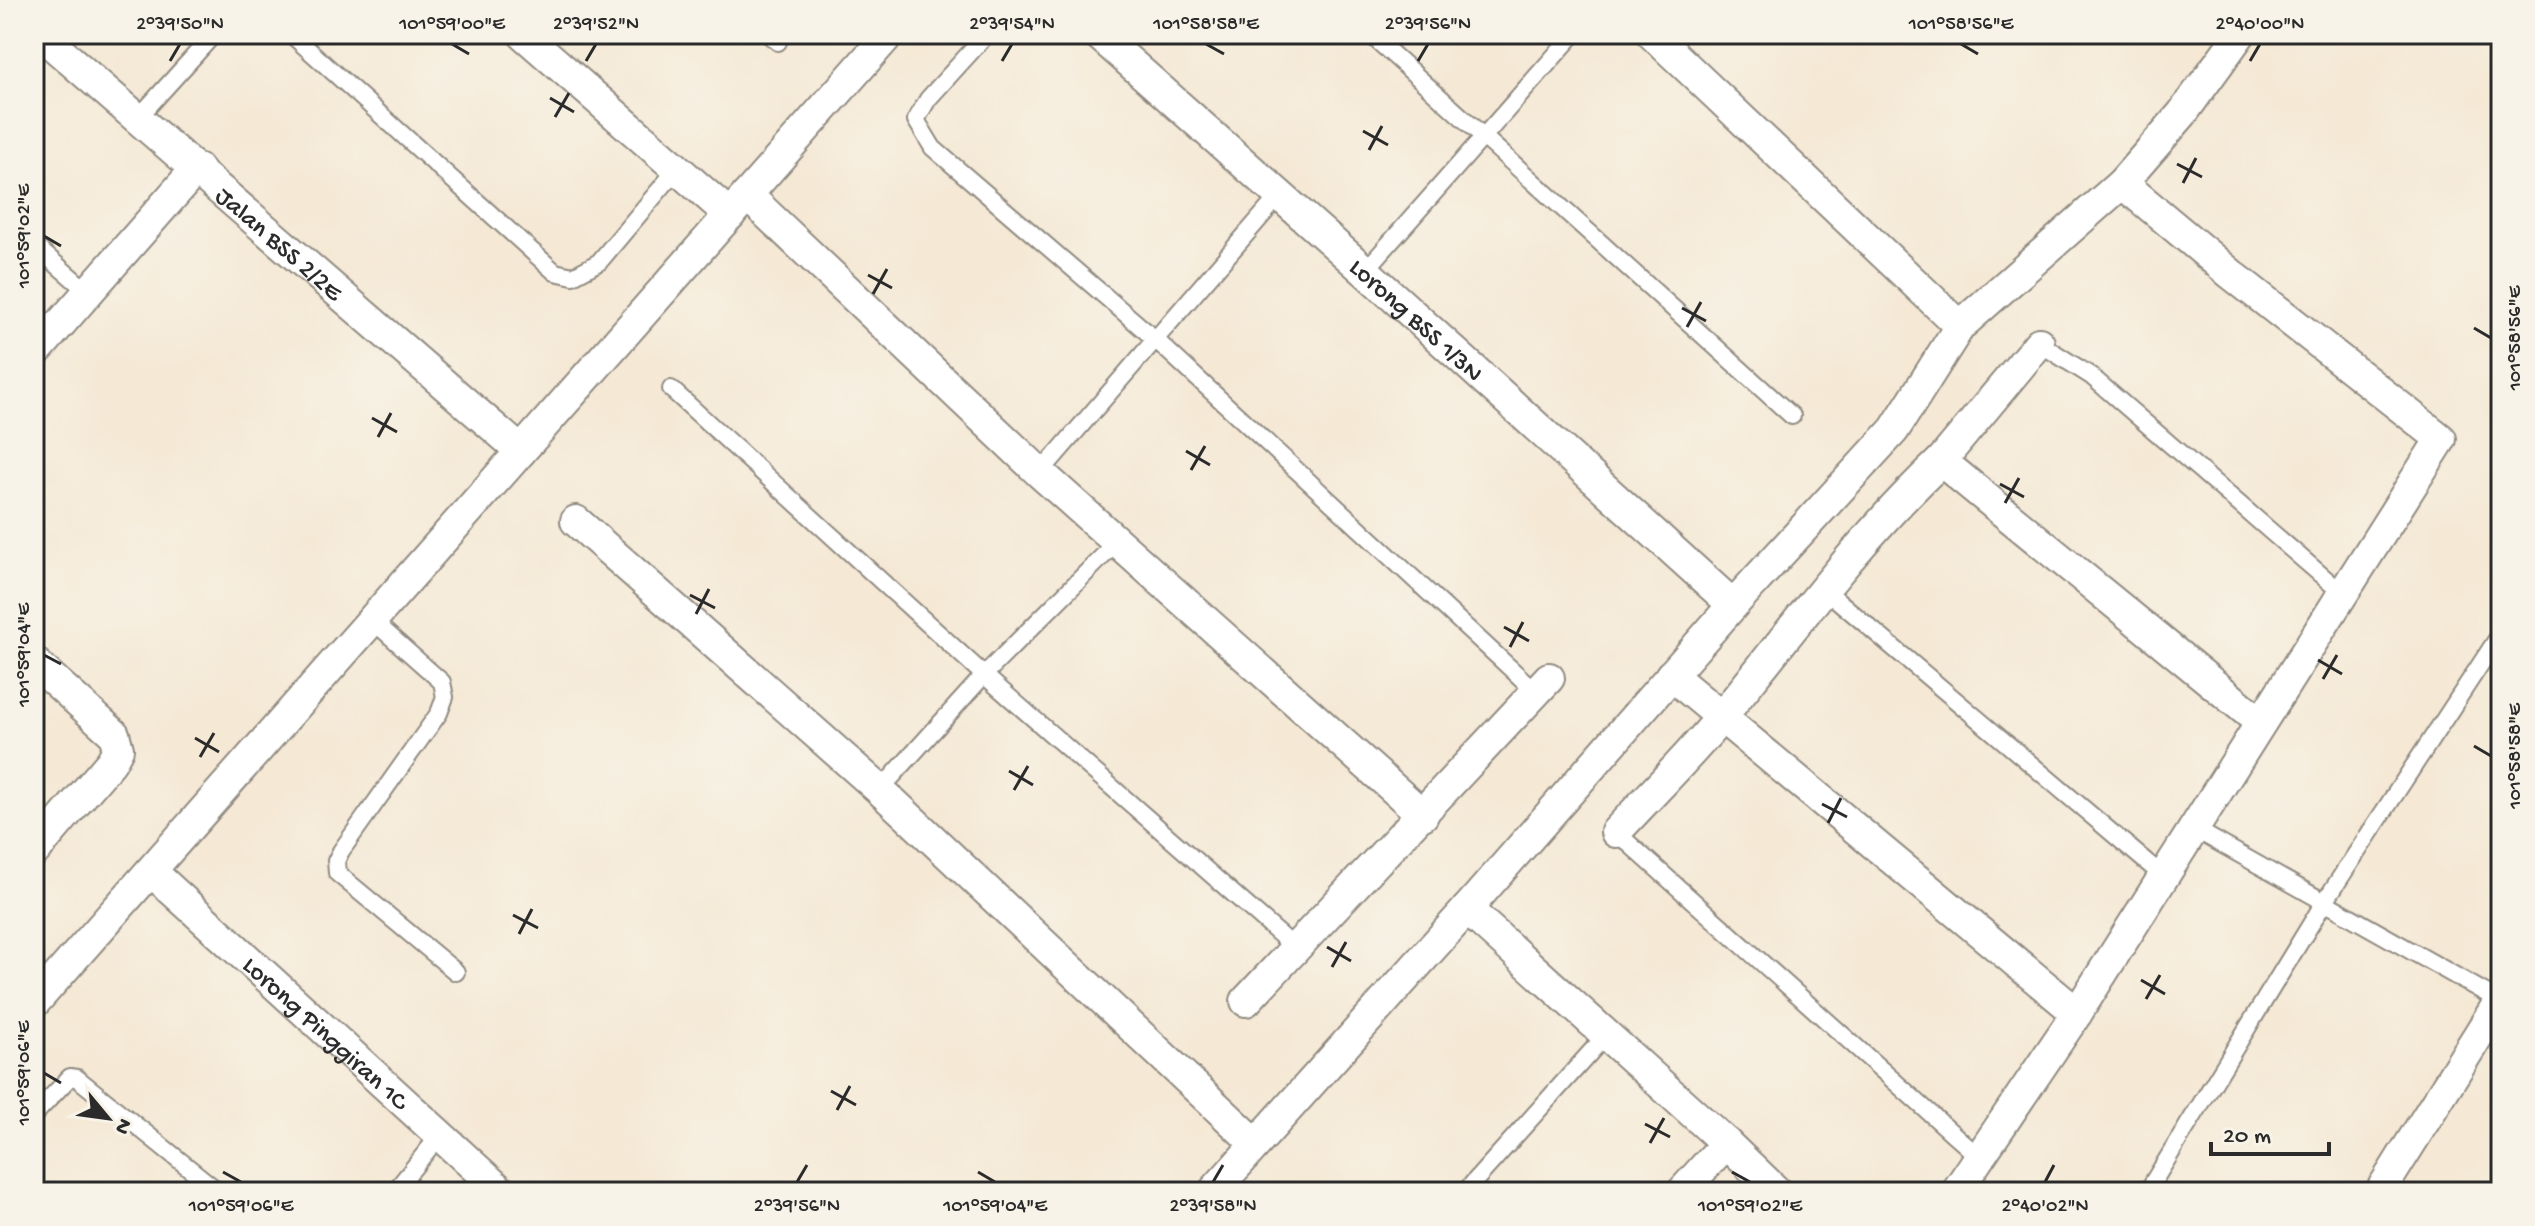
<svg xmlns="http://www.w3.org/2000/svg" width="2535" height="1226" viewBox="0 0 2535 1226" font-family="'Gochi Hand',sans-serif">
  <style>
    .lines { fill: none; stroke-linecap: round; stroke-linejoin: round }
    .service-casing { stroke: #908a80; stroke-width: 20 }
    .minor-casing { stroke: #908a80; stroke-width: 34 }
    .service { stroke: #fff; stroke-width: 16 }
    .minor { stroke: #fff; stroke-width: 30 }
    .ticks { fill: none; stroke: #2b2b2b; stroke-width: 3 }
    .labels { text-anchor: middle; stroke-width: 6; stroke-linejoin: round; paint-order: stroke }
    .street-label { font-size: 26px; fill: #2b2b2b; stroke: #f7f3e8 }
    .neatline { fill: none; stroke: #2b2b2b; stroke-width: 3 }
    .ticks-label { font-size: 20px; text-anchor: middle; fill: #2b2b2b }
  </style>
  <rect width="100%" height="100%" fill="#f7f3e8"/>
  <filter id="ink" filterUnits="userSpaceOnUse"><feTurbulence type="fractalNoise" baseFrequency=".0125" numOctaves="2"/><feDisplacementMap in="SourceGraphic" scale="16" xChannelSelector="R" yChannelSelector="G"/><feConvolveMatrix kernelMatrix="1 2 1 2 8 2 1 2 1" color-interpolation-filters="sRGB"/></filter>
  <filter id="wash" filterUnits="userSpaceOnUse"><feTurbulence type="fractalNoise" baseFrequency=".006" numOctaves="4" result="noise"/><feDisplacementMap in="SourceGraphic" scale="32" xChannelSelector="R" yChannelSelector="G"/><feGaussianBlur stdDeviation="1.8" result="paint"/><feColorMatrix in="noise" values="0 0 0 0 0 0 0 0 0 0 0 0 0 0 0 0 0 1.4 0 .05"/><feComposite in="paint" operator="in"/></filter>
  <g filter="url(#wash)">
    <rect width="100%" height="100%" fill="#f5e9d6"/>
  </g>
  <g filter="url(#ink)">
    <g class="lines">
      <defs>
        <path id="service" d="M291,34L555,272L573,276L599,262L677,169
          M768,34L778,42
          M987,34L928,99L916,120L933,148L1156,340L1536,692
          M1370,34L1792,416
          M138,118L214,34
          M34,245L87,291
          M1365,271L1574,34
          M2039,343L2091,376L2342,593
          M671,389L984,675L1294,947
          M1040,473L1279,196
          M1823,588L2163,876
          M372,620L442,682L445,697L439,713L341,851L336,861L337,873L456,972
          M880,790L984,675L1118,541
          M2193,828L2500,1001
          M1616,832L1980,1158
          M34,1115L70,1077L77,1078L219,1192
          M394,1192L439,1136
          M1465,1192L1606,1035
          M2147,1192L2325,901L2501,633"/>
        <g id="minor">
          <path id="s1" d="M40,34L521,451"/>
          <path d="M523,34L730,215"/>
          <path id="s2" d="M1098,34L1365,271L1733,605"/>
          <path d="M1652,34L1960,326"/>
          <path d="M747,195L1040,473L1423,815"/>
          <path d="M34,354L197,168"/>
          <path d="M1941,461L2039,343"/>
          <path d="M576,521L880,790L1255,1143"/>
          <path d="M34,662L114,734L118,749L111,762L34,852"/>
          <path d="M1671,675L2077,1013"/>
          <path d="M1616,832C1652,793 1690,756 1723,715C1794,628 1859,538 1941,461L2260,722"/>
          <path id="s3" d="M151,871L502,1192"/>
          <path d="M1467,909L1726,1143L1777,1192"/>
          <path d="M1246,1001L1549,678"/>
          <path d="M34,1003L889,34"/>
          <path d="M1213,1192L1467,909L1733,605L1894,430L1960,326L2122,183L2182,114L2240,34"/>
          <path d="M1682,1192L1726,1143"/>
          <path d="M1956,1192L2077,1013L2441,439L2231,274L2122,183"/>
          <path d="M2380,1192L2501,999"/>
        </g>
      </defs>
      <use href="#service" class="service-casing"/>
      <use href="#minor" class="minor-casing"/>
      <use href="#service" class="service"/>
      <use href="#minor" class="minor"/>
    </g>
  </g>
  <path class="ticks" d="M452,44L469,54M1206,44L1224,54M1961,44L1978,54M170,61L180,44M586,61L596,44M1002,61L1012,44M1418,61L1428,44M2250,61L2260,44M550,98L574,112M555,117L569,93M1363,131L1388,145M1369,150L1382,126M2177,164L2202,177M2183,183L2196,158M44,236L61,246M868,275L892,288M873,294L887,269M1682,308L1706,321M1687,327L1701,302M2474,328L2491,338M372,418L397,432M378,437L391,413M1186,451L1210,465M1191,470L1205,446M2000,484L2024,497M2005,503L2019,478M690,595L715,608M696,614L709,589M1504,627L1529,641M1510,647L1523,622M44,655L61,664M2318,660L2342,674M2323,679L2337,655M195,738L219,752M2474,746L2491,756M200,757L214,733M1009,771L1033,785M1014,790L1028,766M1822,804L1847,817M1828,823L1841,798M513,915L538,928M519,934L532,909M1327,947L1351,961M1332,967L1346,942M2141,980L2165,994M2146,999L2160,975M44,1073L61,1083M831,1091L856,1105M837,1110L850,1086M1645,1124L1670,1137M1650,1143L1664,1118M223,1172L241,1182M978,1172L995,1182M1732,1172L1750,1182M797,1182L807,1165M1213,1182L1223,1165M2045,1182L2054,1165"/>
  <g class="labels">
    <g class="street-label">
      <text dy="9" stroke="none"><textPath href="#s1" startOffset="318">Jalan BSS 2/2E</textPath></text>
      <text dy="9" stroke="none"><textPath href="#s2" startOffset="428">Lorong BSS 1/3N</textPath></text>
      <text dy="9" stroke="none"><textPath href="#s3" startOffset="238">Lorong Pinggiran 1C</textPath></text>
    </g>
  </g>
  <rect width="2535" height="1226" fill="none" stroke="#f7f3e8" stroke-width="88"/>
  <g transform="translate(108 1118) rotate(119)" stroke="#f7f3e8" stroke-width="6" paint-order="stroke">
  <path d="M0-6L14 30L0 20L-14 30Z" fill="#2b2b2b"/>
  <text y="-12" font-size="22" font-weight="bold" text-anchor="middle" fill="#2b2b2b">N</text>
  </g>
  <path d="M2211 1142v12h118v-12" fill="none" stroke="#2b2b2b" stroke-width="4"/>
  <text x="2223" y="1142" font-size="24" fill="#2b2b2b" stroke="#f7f3e8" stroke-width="6" paint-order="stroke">20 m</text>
  <rect x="44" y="44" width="2447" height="1138" class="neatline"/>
  <g class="ticks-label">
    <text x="180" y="29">2°39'50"N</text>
    <text x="452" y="29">101°59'00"E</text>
    <text x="596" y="29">2°39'52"N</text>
    <text x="1012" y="29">2°39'54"N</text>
    <text x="1206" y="29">101°58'58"E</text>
    <text x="1428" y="29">2°39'56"N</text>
    <text x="1961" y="29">101°58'56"E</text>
    <text x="2260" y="29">2°40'00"N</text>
    <text transform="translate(22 236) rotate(-90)" y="7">101°59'02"E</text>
    <text transform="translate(2513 338) rotate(-90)" y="7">101°58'56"E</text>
    <text transform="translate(22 655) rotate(-90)" y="7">101°59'04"E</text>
    <text transform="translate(2513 756) rotate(-90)" y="7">101°58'58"E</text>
    <text transform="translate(22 1073) rotate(-90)" y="7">101°59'06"E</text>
    <text x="241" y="1211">101°59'06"E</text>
    <text x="797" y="1211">2°39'56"N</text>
    <text x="995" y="1211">101°59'04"E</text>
    <text x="1213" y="1211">2°39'58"N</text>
    <text x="1750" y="1211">101°59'02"E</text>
    <text x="2045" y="1211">2°40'02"N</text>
  </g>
</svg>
